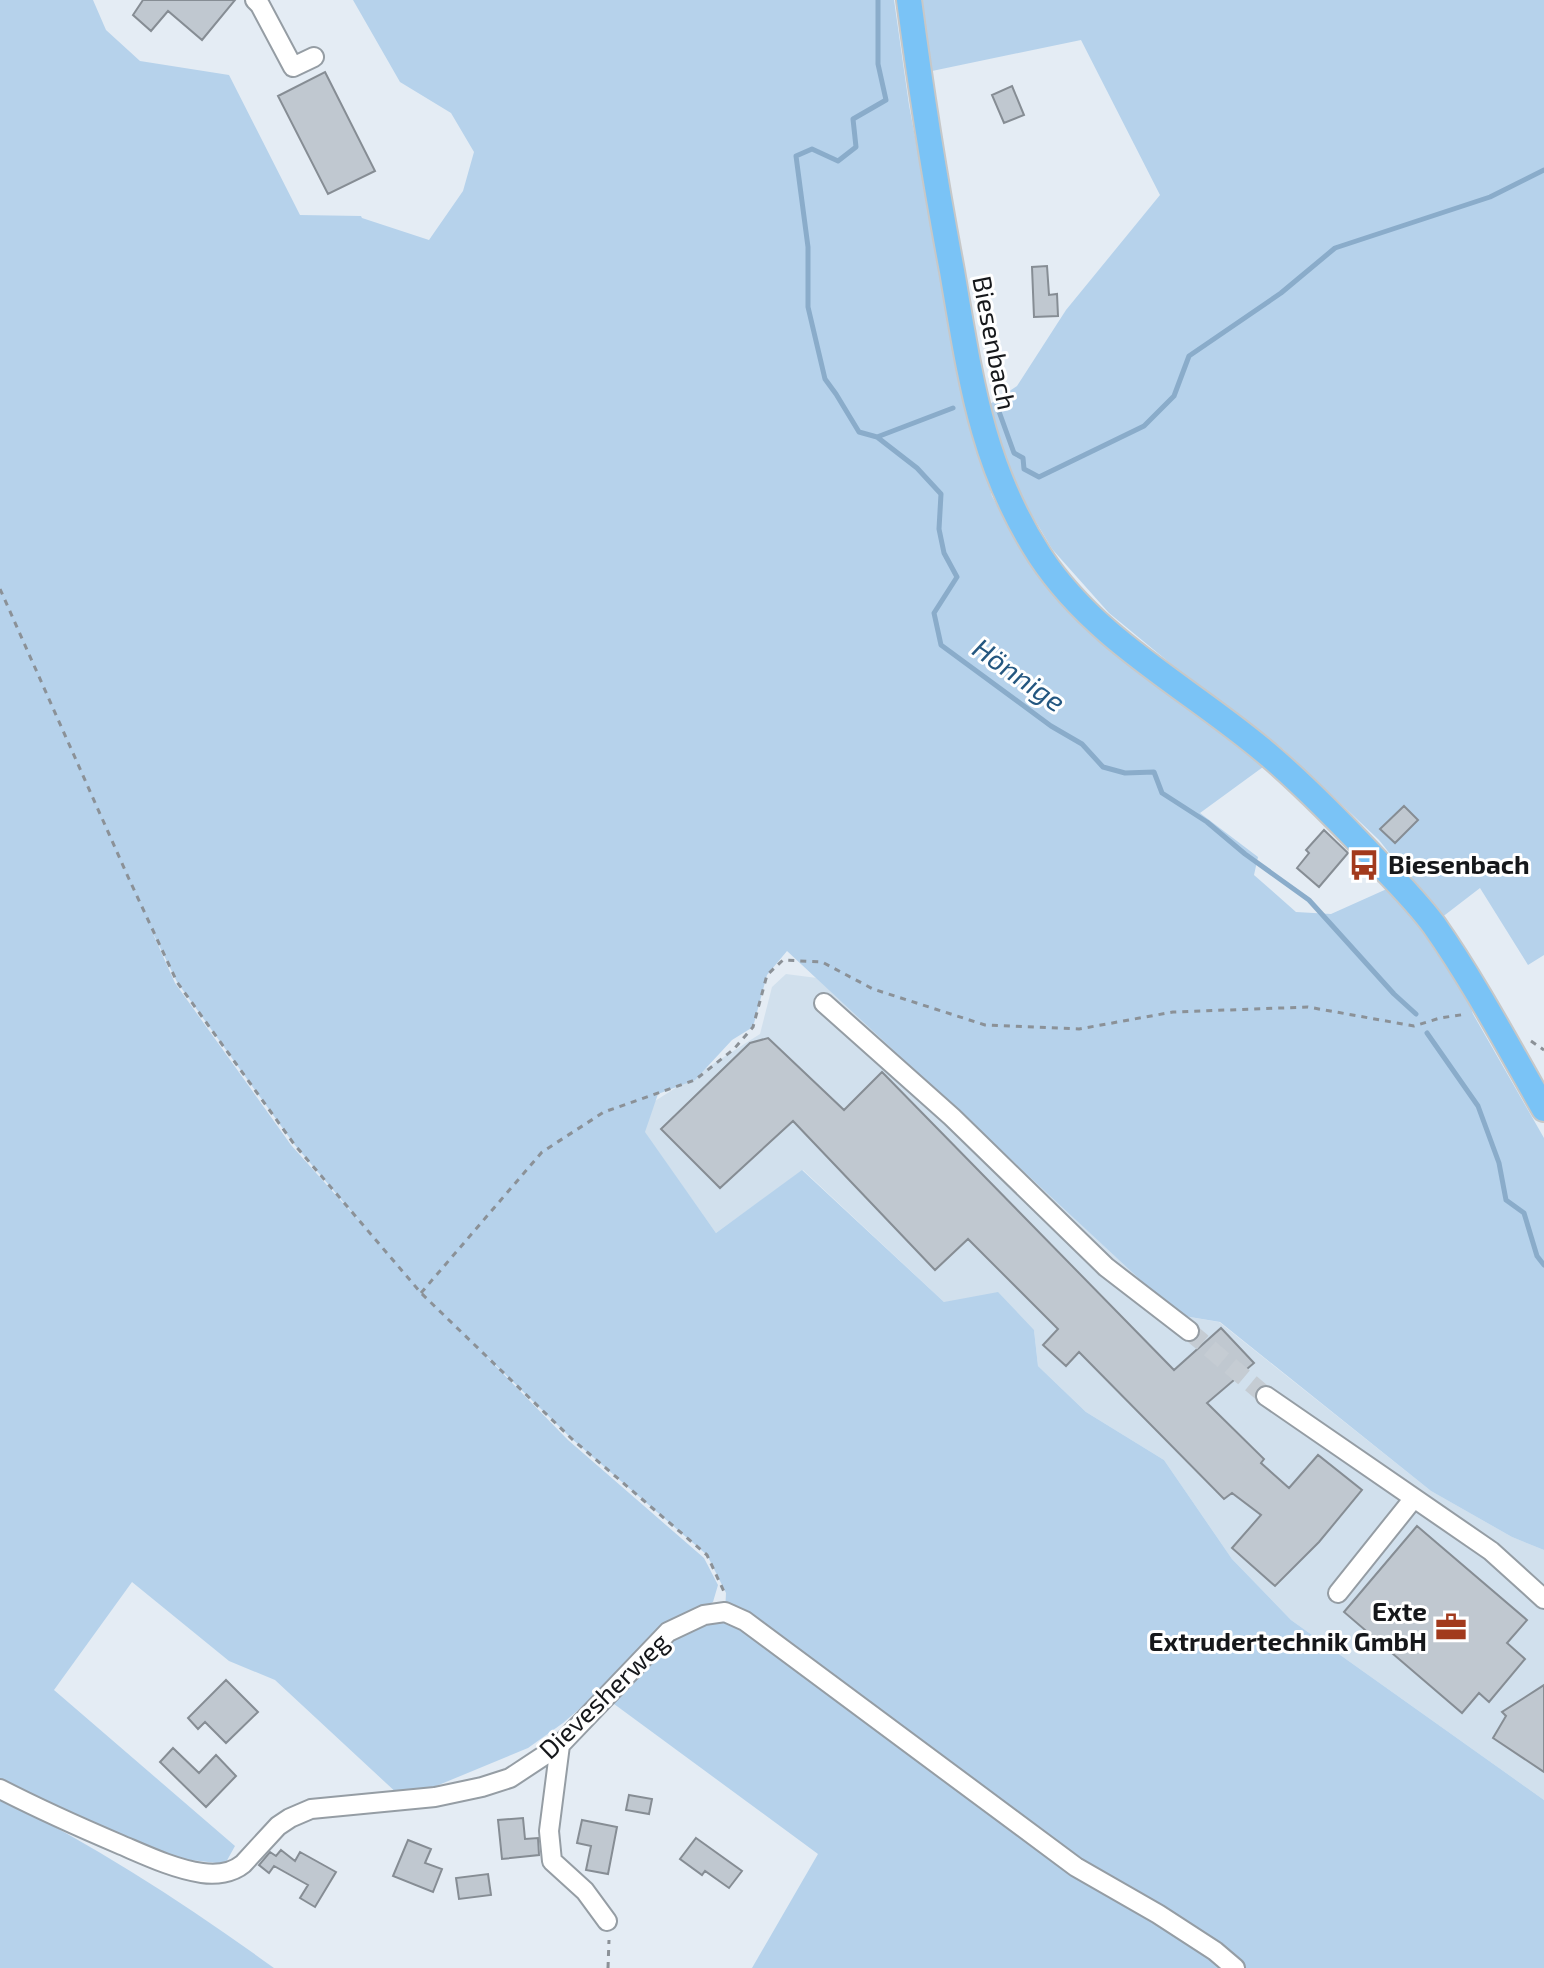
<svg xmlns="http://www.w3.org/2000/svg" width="1544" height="1968" viewBox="0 0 1544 1968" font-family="'Exo 2',sans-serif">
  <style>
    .built { fill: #d1e0ed }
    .green { fill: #b6d2eb; fill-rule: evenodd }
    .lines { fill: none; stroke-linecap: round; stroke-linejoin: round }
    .stream { stroke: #8aacca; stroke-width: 5 }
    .building { fill: #c0c8d0; stroke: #868d94; stroke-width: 2 }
    .minor-tunnel { stroke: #c5ccd3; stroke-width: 18; stroke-dasharray: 18 9; stroke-linecap: butt }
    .minor-casing { stroke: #959da4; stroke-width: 22 }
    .major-casing { stroke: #c7c8c8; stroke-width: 28 }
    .path { stroke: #8b9197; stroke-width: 3; stroke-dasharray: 6 6; stroke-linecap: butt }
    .minor { stroke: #fff; stroke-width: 18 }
    .major { stroke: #7ac3f6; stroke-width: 24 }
    .labels { text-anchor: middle; stroke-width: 6; stroke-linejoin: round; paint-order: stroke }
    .street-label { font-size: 26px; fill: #16181b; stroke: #fff }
    .poi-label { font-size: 26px; font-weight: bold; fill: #16181b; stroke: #fff; text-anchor: start }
    .water-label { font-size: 28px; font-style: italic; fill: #245780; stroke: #fff }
  </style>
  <rect width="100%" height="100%" fill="#e4ecf4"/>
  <path class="built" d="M786,974L817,978L1178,1315L1219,1322L1431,1491L1512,1537L1544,1550V1800L1291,1620L1232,1559L1164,1460L1086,1412L1038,1366L1034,1330L944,1302L803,1170L716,1233L644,1132L655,1101L760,1034L772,987Z"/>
  <path class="green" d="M0,0H93L106,30L140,61L229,75L300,215L361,216L362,218L429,240L463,191L474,152L451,113L400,82L353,0H894L909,105L965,401L992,496L1030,564L1091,631L1263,767L1200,813L1258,857L1254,875L1296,912L1331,914L1389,888L1422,931L1468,1000L1473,1014L1544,1138V1550L1512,1537L1431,1491L1220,1322L1178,1315L787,951L767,975L753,1027L732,1040L695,1080L658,1094L645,1132L716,1233L802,1170L944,1302L998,1292L1034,1330L1038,1366L1086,1412L1164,1460L1232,1559L1291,1620L1544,1800V1968H1245L1187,1923L1079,1862L725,1612L726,1593L707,1555L572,1439L475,1345L568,1440L704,1558L718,1585L713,1602L665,1629L627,1668L563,1723L528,1748L429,1789L400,1796L275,1680L229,1661L132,1582L54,1690L235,1846L225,1864L166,1857L0,1780ZM149,925L177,982L294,1144L368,1231L291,1145L175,983Z
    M922,0H1544V955L1528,965L1480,888L1441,918L1379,840L1284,750L1193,682L1109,613L1052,549L1014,485L987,406L1017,386L1066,310L1160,195L1081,40L932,71Z
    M721,1621L739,1627L1228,1968H752L818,1854L610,1701L670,1636L701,1622Z
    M0,1798C96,1846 187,1905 274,1968H0Z"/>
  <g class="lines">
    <path class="stream" d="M878,0V64L886,100L853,119L856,147L838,161L812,149L796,156L808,247V307L825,379L836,394L859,432L877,437L917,468L941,494L939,529L944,553L957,577L934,613L941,645L1051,726L1082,744L1103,767L1125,773L1154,772L1162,793L1207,822L1245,854L1309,900L1394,994L1416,1014
      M997,406L1014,453L1023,458L1024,469L1039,477L1144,426L1174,396L1189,356L1281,293L1335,248L1490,197L1544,170
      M877,437L953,408
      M1427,1033L1478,1106L1499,1163L1506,1200L1524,1213L1537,1256L1544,1265"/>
  </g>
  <path class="building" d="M143,0H235L202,40L168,11L151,31L133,15Z
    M325,72L375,171L328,194L278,96Z
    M1012,86L1024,115L1004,123L992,95Z
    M1047,266L1049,295L1057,294L1058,316L1034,317L1032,267Z
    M1404,806L1418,820L1395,843L1380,829Z
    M1324,830L1348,853L1319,887L1297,868L1309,853L1306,850Z
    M768,1038L844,1110L882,1072L1174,1370L1221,1328L1254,1363L1207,1403L1264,1459L1261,1463L1289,1488L1318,1455L1362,1490L1319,1542L1275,1586L1232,1548L1261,1515L1232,1493L1224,1499L1079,1352L1066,1366L1043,1345L1058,1329L968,1239L935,1270L793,1121L720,1188L661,1129L750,1043Z
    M1417,1526L1527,1620L1507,1643L1525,1659L1489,1702L1479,1693L1462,1713L1344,1612Z
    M226,1680L258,1712L226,1743L205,1722L198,1729L188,1718Z
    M1544,1685V1772L1493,1738L1506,1716L1502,1712Z
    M173,1748L199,1773L216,1755L236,1776L206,1807L160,1762Z
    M629,1795L652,1799L649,1814L626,1810Z
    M523,1818L525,1839L538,1838L539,1855L502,1859L498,1820Z
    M582,1820L617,1827L608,1874L586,1870L591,1846L577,1843Z
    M696,1838L742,1871L729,1888L705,1871L702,1875L680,1859Z
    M408,1840L431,1849L425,1863L442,1869L433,1892L393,1876Z
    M281,1850L295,1861L300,1852L336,1872L315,1907L300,1898L308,1885L274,1866L269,1873L259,1865L270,1852L276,1856Z
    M488,1874L491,1895L459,1899L456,1878Z"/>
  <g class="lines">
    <path class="minor-tunnel" d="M1189,1331L1266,1396"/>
    <defs>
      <path id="minor" d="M255,0L260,5L293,67L314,57
        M824,1003L952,1117L1106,1267L1189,1331
        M1266,1396L1491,1551L1544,1599
        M1338,1593L1414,1498
        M560,1745L549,1831L552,1861L585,1891L607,1921
        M0,1789C39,1809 79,1827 119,1844C145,1855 174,1869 202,1873C216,1875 232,1873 243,1864L278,1826L290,1818L311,1809L435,1797L482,1787L510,1778L560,1745L668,1632L704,1615L725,1612L745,1621L1076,1867L1158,1914L1215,1951L1235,1968"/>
      <path id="major" d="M909,0C921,91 935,181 952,271C970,375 981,465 1040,556C1097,643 1194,690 1271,757C1308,789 1342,824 1376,860C1396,881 1417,902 1434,925C1474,982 1509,1048 1544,1109"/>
    </defs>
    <use href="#minor" class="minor-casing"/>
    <use href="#major" class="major-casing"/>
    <path class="path" d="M0,589L129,879L177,982L294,1144L421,1293L572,1439L707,1555L726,1596
      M1531,1041L1544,1050
      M421,1293L542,1152L604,1112L695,1080L734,1049L753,1027L767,975L783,960L822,962L873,989L985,1025L1079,1029L1173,1012L1308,1007L1414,1026L1440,1018L1467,1014
      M608,1968L609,1940"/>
    <use href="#minor" class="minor"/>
    <use href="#major" class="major"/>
  </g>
  <defs>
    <symbol id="bus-bare" viewBox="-9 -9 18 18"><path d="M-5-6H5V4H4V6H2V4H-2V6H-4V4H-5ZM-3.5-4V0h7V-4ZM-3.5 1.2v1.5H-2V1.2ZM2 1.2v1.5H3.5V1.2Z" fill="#a23a1d" stroke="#fff" stroke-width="2.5" paint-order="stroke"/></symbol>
    <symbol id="office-bare" viewBox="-9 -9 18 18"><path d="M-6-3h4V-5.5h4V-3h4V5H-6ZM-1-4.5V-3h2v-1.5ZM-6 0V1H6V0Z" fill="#a23a1d" stroke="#fff" stroke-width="2.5" paint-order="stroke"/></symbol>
  </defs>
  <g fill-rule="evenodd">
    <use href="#bus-bare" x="1342" y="843" width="44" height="44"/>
    <use href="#office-bare" x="1429" y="1605" width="44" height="44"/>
  </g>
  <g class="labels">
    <g class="street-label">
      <text transform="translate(994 343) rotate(79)" y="9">Biesenbach</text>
      <text transform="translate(604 1696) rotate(-44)" y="9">Dievesherweg</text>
    </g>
    <g class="poi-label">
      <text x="1388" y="874">Biesenbach</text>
      <text x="1427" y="1621" text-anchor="end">Exte<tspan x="1427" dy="30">Extrudertechnik GmbH</tspan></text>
    </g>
    <g class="water-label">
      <text transform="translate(1019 675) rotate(35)" y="10">Hönnige</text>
    </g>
  </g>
</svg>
